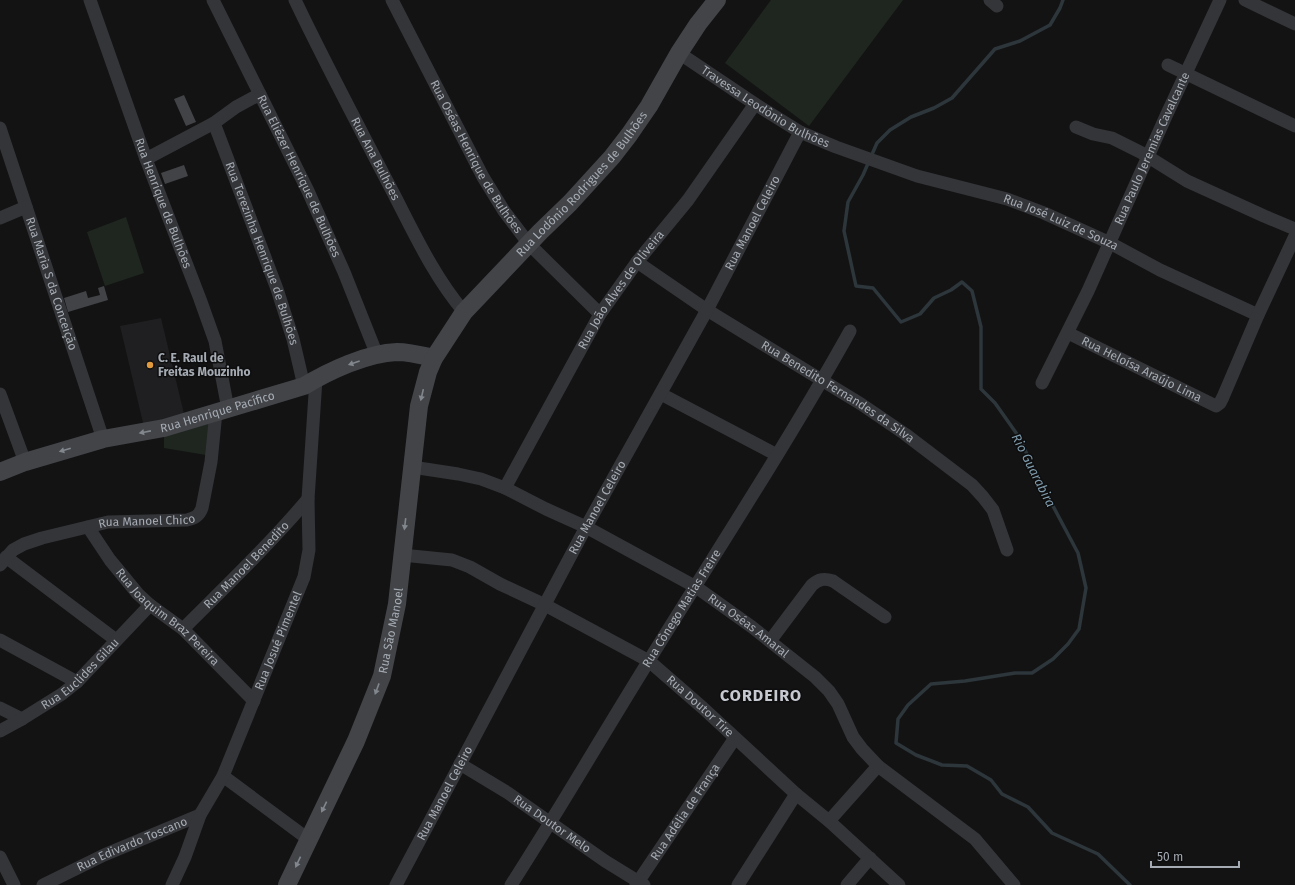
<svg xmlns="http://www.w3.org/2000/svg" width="1295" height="885" viewBox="0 0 1295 885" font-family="'Fira Sans',sans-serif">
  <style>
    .built { fill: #1f1f21 }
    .green { fill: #1f261f }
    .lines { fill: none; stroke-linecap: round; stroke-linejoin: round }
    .stream { stroke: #2d363b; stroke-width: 3.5 }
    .building { fill: #424347 }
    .street { stroke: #343539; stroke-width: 13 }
    .secondary { stroke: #424448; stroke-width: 18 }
    .oneway { fill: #82878e }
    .poi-dot { fill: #e1993e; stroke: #0e0e0f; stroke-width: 1.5 }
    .labels { text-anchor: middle; stroke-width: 3; stroke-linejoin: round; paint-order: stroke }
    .street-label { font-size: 12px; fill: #a5abb3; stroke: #0e0e0f }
    .poi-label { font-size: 12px; font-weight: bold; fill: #a5abb3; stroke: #0e0e0f; text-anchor: start }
    .water-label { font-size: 13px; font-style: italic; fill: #7f9bac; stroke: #0e0e0f }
    .district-label { font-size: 16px; font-weight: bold; letter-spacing: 1px; fill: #c6c9d0; stroke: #0e0e0f }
  </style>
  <rect width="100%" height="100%" fill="#131314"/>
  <path class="built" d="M161,318L185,418L144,427L120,326Z"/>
  <path class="green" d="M771,0H903L809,126L725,63Z
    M126,217L144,273L105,286L87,232Z
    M210,421L206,455L164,448V435Z"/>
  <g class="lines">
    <path class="stream" d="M1063,0L1060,8L1050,25L1020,41L995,49L952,98L934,108L911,117L890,130L877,143L863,175L848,202L844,231L856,286L873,288L901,322L920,314L934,298L951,290L962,282L972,291L981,327V389L995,403L1019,437L1037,476L1078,553L1086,588L1079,629L1068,644L1053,659L1032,673H1015L965,681L931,684L908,705L898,719L896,743L916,755L942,765L967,766L991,780L1002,794L1028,807L1052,833L1098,854L1130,885"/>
  </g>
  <path class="building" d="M184,95L196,122L186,126L174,99Z
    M184,165L188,176L165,184L161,173Z
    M104,286L108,300L68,312L64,298L86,291L88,298L100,295L98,288Z"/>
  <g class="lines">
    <g class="street">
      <path id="s1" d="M90,0L146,159L200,299L215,341L228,409"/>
      <path id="s2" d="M213,0L308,191L344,272L377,355"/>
      <path id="s3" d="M295,0C324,61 356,121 387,181C411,226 431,273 464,312"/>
      <path id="s4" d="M392,0L483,177L504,211L529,244L600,314"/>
      <path d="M990,0L997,6"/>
      <path d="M1245,0L1295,24"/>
      <path id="s5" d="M679,53L755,104L800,132L836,147L917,176L1007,199L1044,213L1110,243L1160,270L1258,315"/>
      <path d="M1168,65L1295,126"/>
      <path id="s6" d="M214,123L277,289L293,339L304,386"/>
      <path d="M1076,127L1093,134L1112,138L1142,153L1187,181L1264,216L1295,229"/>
      <path id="s7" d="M0,128L103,439"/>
      <path d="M146,159L214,123L236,107L260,94"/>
      <path d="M0,218L26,207"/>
      <path id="s8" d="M637,262L707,310L861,404L905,434L972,485L983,497L993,510L1007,550"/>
      <path id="s9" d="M1068,333L1216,406L1220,403L1223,397L1258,315L1295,236"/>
      <path id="s10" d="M1042,383L1088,291L1166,116L1220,0"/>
      <path d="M0,394L25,462"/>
      <path d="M661,394L777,455"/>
      <path id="s11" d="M412,467L458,474L481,479L505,488L546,509L586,527L696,587L752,627L815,677L829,691L838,704L853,737L862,749L878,766L975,839L1014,885"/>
      <path id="s12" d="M505,488L600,314L637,262L688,200L755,104"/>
      <path id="s13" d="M88,527L110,560L138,594L150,605L183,629L254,701"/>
      <path id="s14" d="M402,555L452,560L470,567L500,584L545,605L649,661L703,708L796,794L829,821L899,885"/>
      <path d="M6,557L116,640"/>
      <path id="s15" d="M0,565L13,550L24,544L42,538L108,522L187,520C195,518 199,516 202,508L211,462L216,412"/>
      <path id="s16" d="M183,629C226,586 269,545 308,499"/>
      <path d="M0,640L77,682"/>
      <path d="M770,641L812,585C819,579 824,578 833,581L885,617"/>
      <path d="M0,708L22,719"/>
      <path id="s17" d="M0,731L22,719L62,694L77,682L150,605"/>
      <path id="s18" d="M460,764L508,793L605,861L644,885"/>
      <path d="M223,776L308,839"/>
      <path d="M829,821L878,766"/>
      <path d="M0,857L14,885"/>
      <path id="s19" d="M43,885L104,855L200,815"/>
      <path id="s20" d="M172,885L185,857L200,815L223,776L304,577L309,550L308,499L316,379"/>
      <path id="s21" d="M396,885L586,527L707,310L800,132"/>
      <path id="s22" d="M511,885C558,812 602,736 648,662C716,552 787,444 850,331"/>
      <path id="s23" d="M636,885L735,738"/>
      <path d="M738,885L796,794"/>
      <path d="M847,885L870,858"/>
    </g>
    <g class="secondary">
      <path id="s24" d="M0,472L25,462L103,439L164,428L304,386C329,371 367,353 397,352C409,352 421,355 434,358"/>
      <path id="s25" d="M287,885L356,741L382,676L397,604L419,406L428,372L434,358L464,312L540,232L570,203L612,157L629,135L649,106L679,53L698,24L717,0"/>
    </g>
  </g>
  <defs><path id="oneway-solid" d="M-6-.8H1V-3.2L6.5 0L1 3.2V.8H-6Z"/></defs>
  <g class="oneway">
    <use href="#oneway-solid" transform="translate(354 363) rotate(161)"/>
    <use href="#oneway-solid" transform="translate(422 395) rotate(103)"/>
    <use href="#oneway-solid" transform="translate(145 432) rotate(169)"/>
    <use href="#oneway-solid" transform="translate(65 450) rotate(164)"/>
    <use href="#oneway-solid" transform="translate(405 524) rotate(97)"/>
    <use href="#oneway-solid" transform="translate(377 689) rotate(110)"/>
    <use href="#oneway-solid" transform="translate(324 807) rotate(116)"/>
    <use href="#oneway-solid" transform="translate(298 862) rotate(115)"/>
  </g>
  <circle class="poi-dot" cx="150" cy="365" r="4"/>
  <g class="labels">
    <g class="street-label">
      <text dy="4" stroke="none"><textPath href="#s5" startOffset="102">Travessa Leodônio Bulhões</textPath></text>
      <text dy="4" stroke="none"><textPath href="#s10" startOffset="259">Rua Paulo Jeremias Cavalcante</textPath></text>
      <text dy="4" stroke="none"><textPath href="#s4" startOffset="178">Rua Oséas Henrique de Bulhões</textPath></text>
      <text dy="4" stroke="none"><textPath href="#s3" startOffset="178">Rua Ana Bulhões</textPath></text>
      <text dy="4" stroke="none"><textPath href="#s2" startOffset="196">Rua Eliézer Henrique de Bulhões</textPath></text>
      <text dy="4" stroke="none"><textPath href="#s25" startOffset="782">Rua Lodônio Rodrigues de Bulhões</textPath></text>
      <text dy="4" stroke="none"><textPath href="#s1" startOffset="216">Rua Henrique de Bulhões</textPath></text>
      <text dy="4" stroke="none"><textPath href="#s21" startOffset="752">Rua Manoel Celeiro</textPath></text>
      <text dy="4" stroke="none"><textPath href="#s5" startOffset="421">Rua José Luiz de Souza</textPath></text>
      <text dy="4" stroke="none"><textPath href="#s6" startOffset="139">Rua Terezinha Henrique de Bulhões</textPath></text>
      <text dy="4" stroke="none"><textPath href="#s7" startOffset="164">Rua Maria S da Conceição</textPath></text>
      <text dy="4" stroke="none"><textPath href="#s12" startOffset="230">Rua João Alves de Oliveira</textPath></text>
      <text dy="4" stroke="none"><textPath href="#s9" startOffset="82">Rua Heloísa Araújo Lima</textPath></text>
      <text dy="4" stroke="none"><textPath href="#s8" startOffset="239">Rua Benedito Fernandes da Silva</textPath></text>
      <text dy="4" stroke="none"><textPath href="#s24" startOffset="226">Rua Henrique Pacífico</textPath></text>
      <text dy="4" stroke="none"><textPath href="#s21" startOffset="428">Rua Manoel Celeiro</textPath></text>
      <text dy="4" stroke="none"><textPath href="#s15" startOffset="158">Rua Manoel Chico</textPath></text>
      <text dy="4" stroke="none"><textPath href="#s16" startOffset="90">Rua Manoel Benedito</textPath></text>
      <text dy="4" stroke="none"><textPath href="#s22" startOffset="325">Rua Cônego Matias Freire</textPath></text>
      <text dy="4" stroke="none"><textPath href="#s13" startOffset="121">Rua Joaquim Braz Pereira</textPath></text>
      <text dy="4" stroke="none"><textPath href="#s11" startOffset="376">Rua Oséas Amaral</textPath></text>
      <text dy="4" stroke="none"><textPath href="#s25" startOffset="276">Rua São Manoel</textPath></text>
      <text dy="4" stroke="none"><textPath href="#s20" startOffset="267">Rua Josué Pimentel</textPath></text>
      <text dy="4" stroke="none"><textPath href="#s17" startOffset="99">Rua Euclides Gilau</textPath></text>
      <text dy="4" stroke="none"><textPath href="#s14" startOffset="340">Rua Doutor Tire</textPath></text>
      <text dy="4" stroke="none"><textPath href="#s21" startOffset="104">Rua Manoel Celeiro</textPath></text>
      <text dy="4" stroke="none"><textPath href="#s23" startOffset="88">Rua Adélia de França</textPath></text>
      <text dy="4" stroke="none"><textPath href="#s18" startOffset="110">Rua Doutor Melo</textPath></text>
      <text dy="4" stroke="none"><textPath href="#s19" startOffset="98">Rua Edivardo Toscano</textPath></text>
    </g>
    <g class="poi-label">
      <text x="158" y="362">C. E. Raul de<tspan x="158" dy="14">Freitas Mouzinho</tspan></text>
    </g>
    <g class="water-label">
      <text transform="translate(1034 470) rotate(63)" y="5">Rio Guarabira</text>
    </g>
    <g class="district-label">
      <text x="761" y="701">CORDEIRO</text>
    </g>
  </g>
  <path d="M1151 861v6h88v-6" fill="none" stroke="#a5abb3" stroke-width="2"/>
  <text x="1157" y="861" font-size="12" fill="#a5abb3" stroke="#0e0e0f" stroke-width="3" paint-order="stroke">50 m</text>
</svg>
